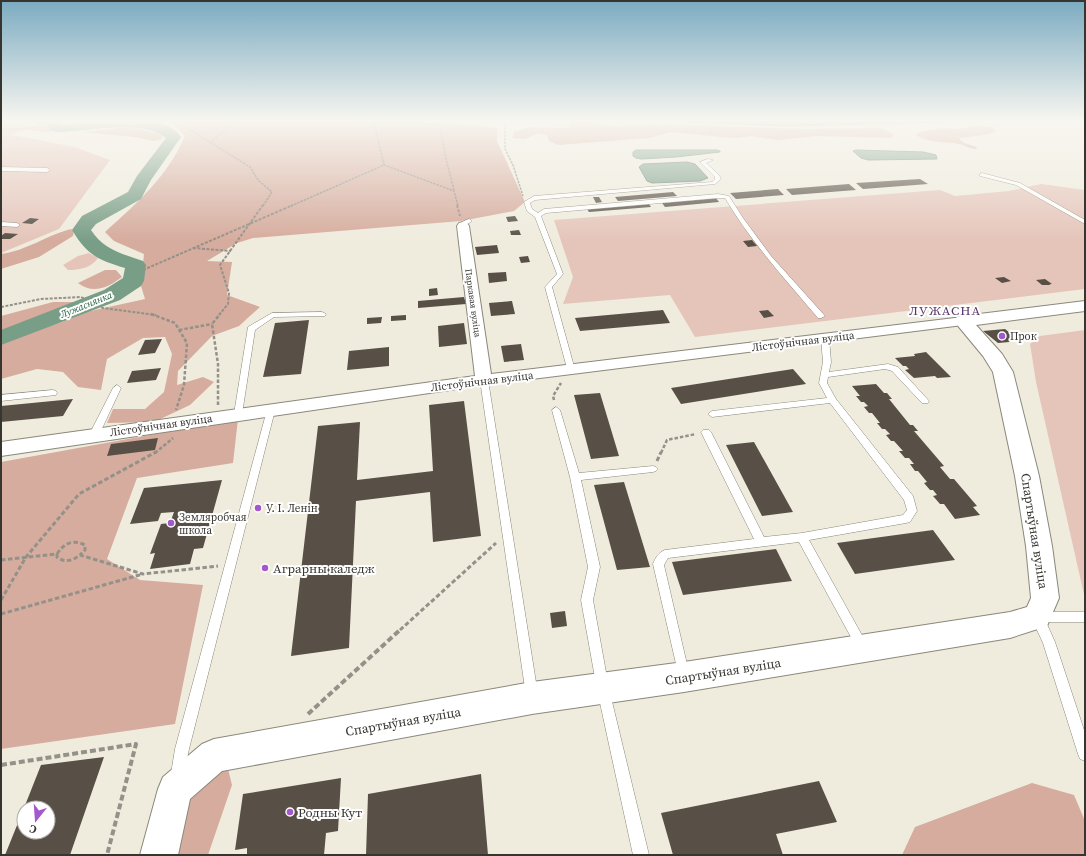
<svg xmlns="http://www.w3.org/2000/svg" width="1086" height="856" viewBox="0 0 1086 856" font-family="'Source Serif 4',serif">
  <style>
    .green { fill: #e5c5ba }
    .forest { fill: #d6ac9e }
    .water { fill: #799e87; stroke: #657e6d }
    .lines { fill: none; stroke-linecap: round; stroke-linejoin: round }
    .river { fill: #799e87; fill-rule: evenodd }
    .building { fill: #585046 }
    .lane-casing { stroke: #8a887b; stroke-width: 1 }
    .street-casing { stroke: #8a887b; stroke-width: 2 }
    .secondary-casing { stroke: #8a887b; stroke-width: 2 }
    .path-far4 { stroke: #939188; stroke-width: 1.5; stroke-dasharray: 2.5 1; stroke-linecap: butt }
    .path-far3 { stroke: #939188; stroke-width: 2; stroke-dasharray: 3 1.5; stroke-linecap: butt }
    .path-far2 { stroke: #939188; stroke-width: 2.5; stroke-dasharray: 3.5 2; stroke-linecap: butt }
    .path-far1 { stroke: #939188; stroke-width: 3; stroke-dasharray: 4.5 2.5; stroke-linecap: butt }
    .path { stroke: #939188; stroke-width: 4; stroke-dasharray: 6 3; stroke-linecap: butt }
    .lane { fill: #fff; fill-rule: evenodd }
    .street { fill: #fff; fill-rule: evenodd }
    .secondary { fill: #fff; fill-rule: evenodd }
    .poi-dot { fill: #a358cb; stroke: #fff; stroke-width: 1.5 }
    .labels { text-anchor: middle; stroke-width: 4; stroke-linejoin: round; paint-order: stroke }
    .far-street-label { font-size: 9px; fill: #363530; stroke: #fff }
    .far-water-label { font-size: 10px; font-style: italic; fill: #1f5c3c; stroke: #fff }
    .poi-label { font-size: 11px; fill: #363530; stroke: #fff; text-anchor: start }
    .street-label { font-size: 11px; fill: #363530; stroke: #fff }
    .quarter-label { font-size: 13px; letter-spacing: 1px; fill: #57336b; stroke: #fff }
    .near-street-label { font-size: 13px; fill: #363530; stroke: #fff }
    .near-poi-label { font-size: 13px; fill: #363530; stroke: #fff; text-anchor: start }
  </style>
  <rect width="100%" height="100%" fill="#efecde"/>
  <path class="green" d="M1,121H35L12,135L75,147L110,160L59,229L1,253Z
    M1041,184L1085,190V289L695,337L670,295L563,304L573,277L554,220L940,190L955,196L1009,191Z
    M89,253L98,258C91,268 80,270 68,270L63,265L78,256Z
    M1085,330V599L1036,382L1030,344L1040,336Z"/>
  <path class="forest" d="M39,121H51L48,124L55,129L48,132L31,130L1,131V128L34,126Z
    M146,121H403L478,125L497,128V141L525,202L514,211L461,221L253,238L237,243L207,261L232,262L227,295L260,307L239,326L212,336L178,371L177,385L203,377L214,382L190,405L154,422L107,423L113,409H145L164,392L172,354L165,337L143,338L107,359L101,390L78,387L63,372L37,369L1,379V343L62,322L86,312L145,299L141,286L144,254L114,241L105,232C137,203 168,176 185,136L173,123Z
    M583,121L614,126L652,124L806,129L881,128L893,134L892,138L818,136L778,140L751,136L733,138L671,132L649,138L558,145L549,141L547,135L538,133L525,139L513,138L514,132L529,127L568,128L573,122Z
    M974,126L993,127L996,132L984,135L959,138L964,143L977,147L976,149C970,149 965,145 959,144C944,141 929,144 916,135L919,132L943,128L958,129Z
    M129,127L161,134L162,139L154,141L134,137L83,132Z
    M71,229L74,231L73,236L39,257L1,269V254C26,251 47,235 71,229Z
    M105,270H116L122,277C109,287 93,295 78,283Z
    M53,302H74L75,305L18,328L1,332V316Z
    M238,419L233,463L137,478L107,559L140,580L203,585L175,724L1,749V462Z
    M228,769L232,785L208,855H170L183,799L198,777Z
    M1032,783L1074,795L1085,821V855H902L915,827Z"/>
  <path class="water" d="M667,121H984L785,126Z
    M636,150H717L720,151V152L676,157L641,159L636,158L633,156V152Z
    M856,150L923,152L936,155L937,159L868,160L861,158L853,151Z
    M687,162L695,164L708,178L700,181L652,183L647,181L639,167L643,164Z"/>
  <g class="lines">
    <path class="river" d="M47,121H62L61,124C91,123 162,109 181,137L151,180L141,199L96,224L91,230C103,249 122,254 143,261L146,265L144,281L141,286L120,300L1,345V330L104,290L123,278L125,268C98,260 87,255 72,230L82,216L128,192L137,176L166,138C141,118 87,132 57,132C51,131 48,128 45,123Z"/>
  </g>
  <path class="building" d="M920,179L928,184L863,189L856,183Z
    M849,184L856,190L792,195L786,189Z
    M778,189L784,195L736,199L730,193Z
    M673,192L677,196L618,201L615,197Z
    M593,197H599L602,202L596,203Z
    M716,198L719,202L665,207L662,203Z
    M649,204L651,207L589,212L587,209Z
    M515,216L518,221L508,222L506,217Z
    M30,218L39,219L32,224L22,223Z
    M519,230L521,235H511L510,231Z
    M5,233L18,234L10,239H1V236Z
    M752,240L757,246L748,247L743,241Z
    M497,245L499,253L477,255L475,247Z
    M528,256L530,262L521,263L519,257Z
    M506,272L507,281L489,283L488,273Z
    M1004,277L1011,281L1002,283L995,278Z
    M1045,279L1052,284H1049L1051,285H1042L1036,280Z
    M437,288L438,295L429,296V289Z
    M464,297L466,304L418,308V301Z
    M512,301L515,314L491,316L489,303Z
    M663,310L670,323L580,331L575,318Z
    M768,310L774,316L764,318L759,311Z
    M406,315V320L391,321V316Z
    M382,317L381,323L367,324V318Z
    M309,320L301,374L263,377L275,323Z
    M464,323L467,344L439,347L438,326Z
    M1005,329L1020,341L998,343L983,331Z
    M162,339L155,353L138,355L145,340Z
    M521,344L524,360L504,362L501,346Z
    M389,347V366L347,370L349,351Z
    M926,352L951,377L937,378L935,376L914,378L905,370L909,369L906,366H903L895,358L915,356L914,354Z
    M161,368L156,380L127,383L132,371Z
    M793,369L806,384L681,404L671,388Z
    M876,384L884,393H887L892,399H889L910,425H913L918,431H914L944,466L940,467L950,479H954L977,506L973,507L980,515L955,519L944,504H940L933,496L937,495L933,490H930L924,483L927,482L918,471H915L910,464H914L909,458H905L899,451H903L894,441H891L886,435L890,434L885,429H882L877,423H880L872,413H869L864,407L868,406L864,402H861L856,396H860L852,386Z
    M600,393L619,456L591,459L574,395Z
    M73,399L63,416L1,422V406Z
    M464,401L481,536L433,542L430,492L356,501L349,648L291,656L318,426L360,422L357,480L433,471L429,405Z
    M158,438L155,450L107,456L111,444Z
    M754,442L793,512L762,516L726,445Z
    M222,480L203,548L194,549L190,564L150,569L155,553L150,554L161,524L170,523L174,512L161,513L158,521L130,524L144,488Z
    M624,482L650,567L617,570L594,485Z
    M933,530L955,560L855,574L837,543Z
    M776,549L792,581L683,595L672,562Z
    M565,611L567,626L552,628L550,613Z
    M104,757L70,855H5L24,808V832H48V808H24L41,765Z
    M481,774L488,855H366L368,794Z
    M341,778L338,831L326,833L324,855H247V848L235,850L243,794Z
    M819,781L837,822L776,834L783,855H673L661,813Z"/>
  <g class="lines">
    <defs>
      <path id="lane" d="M708,159L713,160L706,163L719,175L721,179L715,184L535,200L530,203L532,209L538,213L544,209L718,194L729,196L743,218L771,256L825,316L821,318H818C785,279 751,242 725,198H718L546,213L541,216L563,274L552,287L575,370L574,372H568L545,287L557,274L535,217L527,211L524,202L534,196L712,182L715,179V177L700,162Z
        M1,167L47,168L50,170L47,172L1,171Z
        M982,173L1020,183L1085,220V224L1016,185L980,176V174Z
        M469,219L471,220V222L467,224L465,227H461L462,222Z
        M1,222L17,223L20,225L17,227L1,226Z
        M322,312L326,314L325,316L274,317L255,330L242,414L238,417L235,416L234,414L248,327L272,313Z
        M822,336H825L829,338L831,362L829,372L888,364L898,367L929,401L928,403H922L892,371L885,369L828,377L827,383L836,399L913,496L917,511L910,522L906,523L809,540L868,646L866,650L862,652L858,650L799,542L668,558L664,565L689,673L687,677L683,679L679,677L653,564C655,558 659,552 665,550L754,539L701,432L703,430H709L711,432L764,537L802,533L903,515L907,510L904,500L830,403L712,417L708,414L712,411L827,398L819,383L823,362L821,338Z
        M484,377L488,380L538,695L537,699L532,701L527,699L526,695L480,380Z
        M117,385L121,388L99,435L94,438L91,437L89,435L113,388Z
        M53,390L56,391L57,393L56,395L1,401V395Z
        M271,407L275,410L189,749L183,779L178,781L173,779L171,774L175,749L267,410Z
        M556,407L560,410L579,473L653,466L656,467L658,469L656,471L653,472L581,480L600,567L593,600L609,689L649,855H633L597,689L581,600L588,567L570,477L552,410Z
        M1037,612H1085V622H1046L1055,642L1085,733V761L1080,759L1078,754L1043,643L1031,617L1033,613Z"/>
      <path id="street" d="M463,222L467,223L469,226L491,374L963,317L968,318L970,321L968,324L963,325L484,385L1,456V442L475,376L457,226L459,223Z"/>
      <path id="secondary" d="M1085,301V311L976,325L1002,354L1013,372L1039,476L1052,546L1059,598L1047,626L1010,638L684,692L532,714L222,771L190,799L178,855H140L158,789L163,777L202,744L214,739L532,682L684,662L1010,612L1027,607L1031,598L1026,546L1015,476L993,372L983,356L954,321L957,317L963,316Z"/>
    </defs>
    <use href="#lane" class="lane-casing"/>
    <use href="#street" class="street-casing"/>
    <use href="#secondary" class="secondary-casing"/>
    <path class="path-far4" d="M167,121L179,123L250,167L258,180L272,192L263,206
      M358,121L364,123L378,121
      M382,121L440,125L445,155L454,190
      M374,122L384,165
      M505,124V149L513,165L523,196
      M210,143L235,121
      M291,206L384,165L454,191L458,206"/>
    <path class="path-far3" d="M457,205L460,216
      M193,248L231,251
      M143,270L293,205
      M1,307L41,299L81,297L103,308L156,315
      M219,315L228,304L229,293L220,265L263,205"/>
    <path class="path-far2" d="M151,314L175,323L187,343L184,385L176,410
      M179,330L212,324
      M554,400L553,396L561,383
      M218,405V364L212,324L220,314
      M155,453L173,438
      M661,453L667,440L696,434"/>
    <path class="path-far1" d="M657,461L661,452
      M57,554C64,543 73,539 85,545V550L80,555
      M1,560L57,554V557C65,563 72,561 80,555L143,574L218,566
      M1,600L26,557L79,494L156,452
      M1,614L143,574
      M400,630L496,543"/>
    <path class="path" d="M308,714L401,629
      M1,765L136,744L107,855"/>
    <use href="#lane" class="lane"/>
    <use href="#street" class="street"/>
    <use href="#secondary" class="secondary"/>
  </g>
  <linearGradient id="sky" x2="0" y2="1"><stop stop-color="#7babc1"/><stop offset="0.5" stop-color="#f8f6f0"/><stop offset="1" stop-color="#f8f6f0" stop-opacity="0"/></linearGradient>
  <rect width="1086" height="241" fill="url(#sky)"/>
  <g class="poi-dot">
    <circle cx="1002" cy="336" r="4"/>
    <circle cx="258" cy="508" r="4"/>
    <circle cx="171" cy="523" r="4"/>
    <circle cx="265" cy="568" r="4"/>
    <circle cx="290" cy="812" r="4"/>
  </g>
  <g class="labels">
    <g class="far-street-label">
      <text transform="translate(473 303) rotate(82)" y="3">Паркавая вуліца</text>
    </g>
    <g class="far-water-label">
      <text transform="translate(86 304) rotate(-22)" y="4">Лужаснянка</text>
    </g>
    <g class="poi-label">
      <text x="1010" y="340">Прок</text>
      <text x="266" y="512">У. І. Ленін</text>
      <text x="179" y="521">Земляробчая<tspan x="179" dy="13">школа</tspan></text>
    </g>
    <g class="street-label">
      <text transform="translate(803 341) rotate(-7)" y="4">Лістоўнічная вуліца</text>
      <text transform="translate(482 381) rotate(-7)" y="4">Лістоўнічная вуліца</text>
      <text transform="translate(161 425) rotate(-8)" y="4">Лістоўнічная вуліца</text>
    </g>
    <g class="quarter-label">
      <text x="945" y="315">ЛУЖАСНА</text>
    </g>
    <g class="near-street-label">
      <text transform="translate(1035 531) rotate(81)" y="5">Спартыўная вуліца</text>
      <text transform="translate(723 671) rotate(-9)" y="5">Спартыўная вуліца</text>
      <text transform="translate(403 721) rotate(-10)" y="5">Спартыўная вуліца</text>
    </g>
    <g class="near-poi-label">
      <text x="273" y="573">Аграрны каледж</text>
      <text x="298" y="817">Родны Кут</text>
    </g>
  </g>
  <rect width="1086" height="856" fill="none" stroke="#363530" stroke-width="4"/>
  <g transform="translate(36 820) rotate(197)"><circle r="19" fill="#ffffff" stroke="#afaeac"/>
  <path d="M0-3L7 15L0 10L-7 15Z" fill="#a358cb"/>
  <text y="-6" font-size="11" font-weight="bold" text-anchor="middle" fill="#363530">С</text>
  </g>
</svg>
